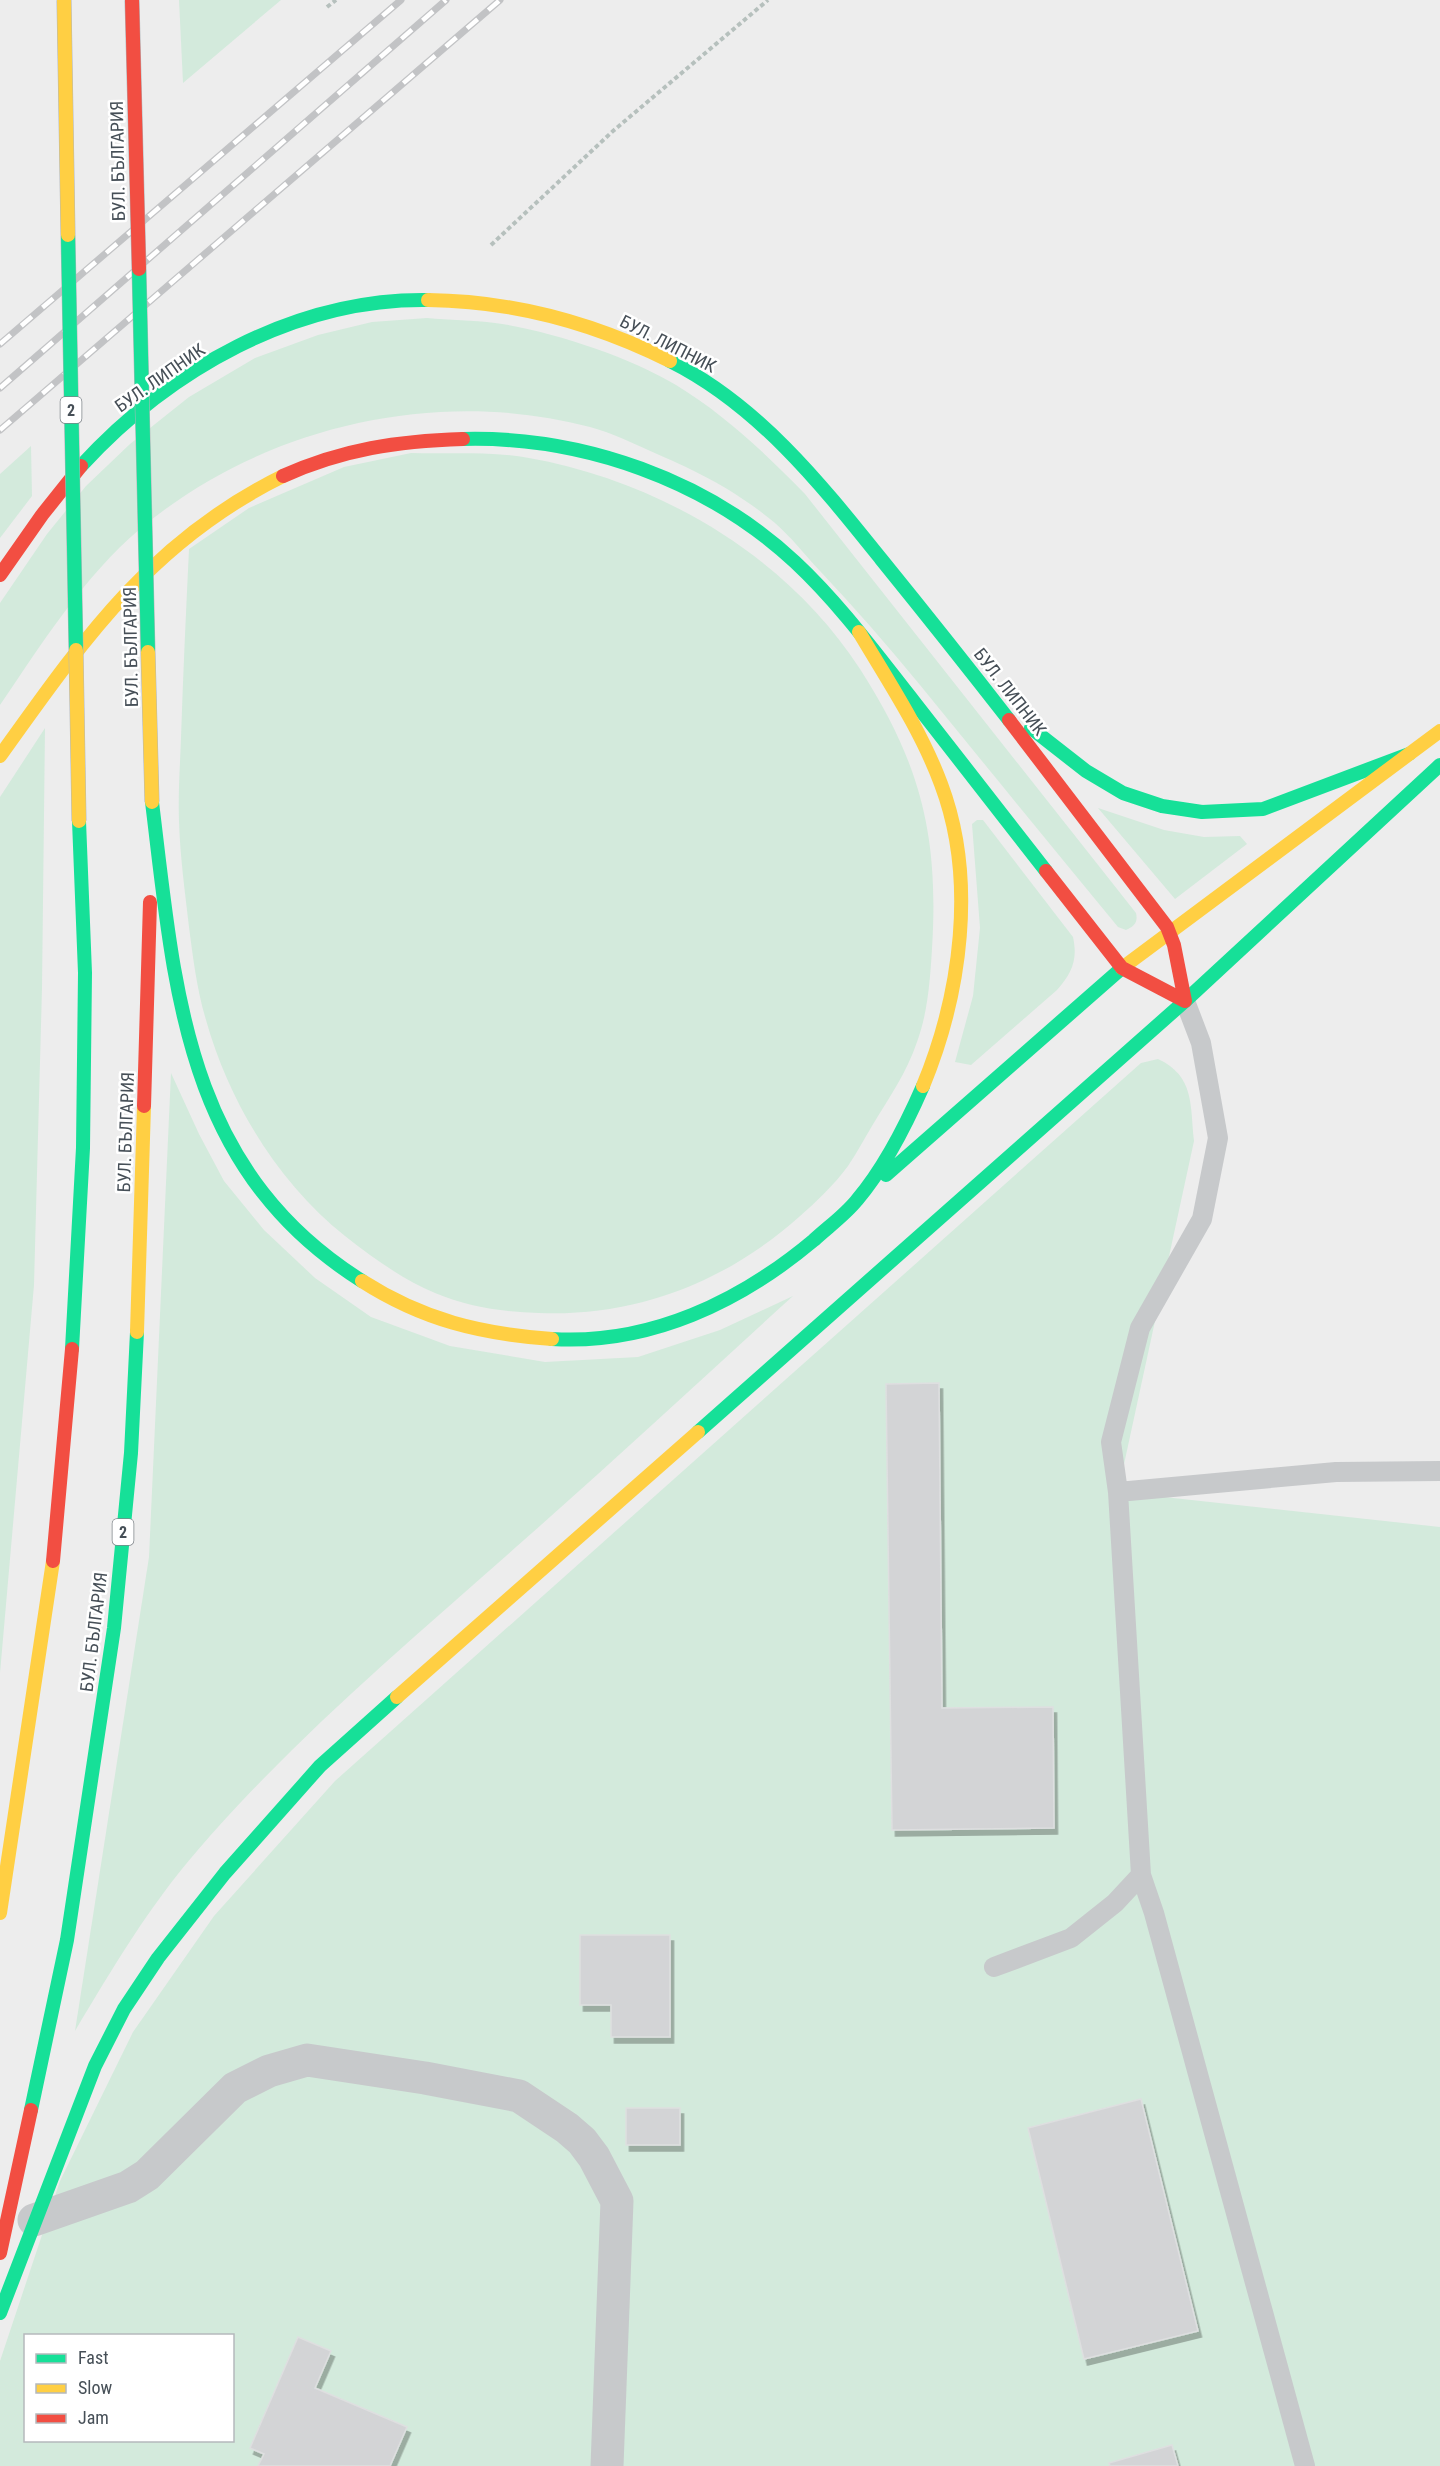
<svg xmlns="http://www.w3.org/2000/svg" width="1440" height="2466" viewBox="0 0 1440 2466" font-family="'Roboto Condensed',sans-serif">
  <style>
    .green { fill: #d3eadc; fill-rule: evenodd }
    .building { fill: #d3d4d6; stroke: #dedfe0; stroke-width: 1.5; filter: url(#shadow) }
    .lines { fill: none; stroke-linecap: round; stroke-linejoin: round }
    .path { stroke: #b6c0bd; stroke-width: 4; stroke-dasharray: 4.5 3; stroke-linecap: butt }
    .lane { stroke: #c7c9cb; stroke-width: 20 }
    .street { stroke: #c7c9cb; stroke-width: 33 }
    .fast { stroke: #16e098; stroke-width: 14 }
    .slow { stroke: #ffcf43; stroke-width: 14 }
    .jam { stroke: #f24e42; stroke-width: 14 }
    .rail-casing { stroke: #c2c3c5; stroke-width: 7 }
    .rail { stroke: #fff; stroke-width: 4.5; stroke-dasharray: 14; stroke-linecap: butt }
    .fast-bridge-casing { stroke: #b2b7bb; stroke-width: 15; stroke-linecap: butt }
    .slow-bridge-casing { stroke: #b2b7bb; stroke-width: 15; stroke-linecap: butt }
    .jam-bridge-casing { stroke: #b2b7bb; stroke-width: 15; stroke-linecap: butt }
    .fast-bridge { stroke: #16e098; stroke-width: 14 }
    .slow-bridge { stroke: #ffcf43; stroke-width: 14 }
    .jam-bridge { stroke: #f24e42; stroke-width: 14 }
    .labels { text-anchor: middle; stroke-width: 5; stroke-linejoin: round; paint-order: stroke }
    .shield { fill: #fff; stroke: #7e8489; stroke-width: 1.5 }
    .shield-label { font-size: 16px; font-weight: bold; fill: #464f57 }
    .street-label { font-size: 18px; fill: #464f57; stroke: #fff }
  </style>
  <defs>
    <filter id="shadow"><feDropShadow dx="3.5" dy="6" stdDeviation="0" flood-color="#0004"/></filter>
  </defs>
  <rect width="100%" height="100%" fill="#ededed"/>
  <path class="green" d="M179,0H281L183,83Z
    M427,318C449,320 473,320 495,323C548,330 630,357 676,385C724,414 766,454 805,494L1136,913C1138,922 1135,926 1126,930L1118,927C1052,847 986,766 920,685C888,646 855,608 820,571C805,555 791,537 775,523C736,491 703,474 657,454C635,444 612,433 590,427C436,386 261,427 140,529C84,576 41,645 0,705V603L47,534L86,486L130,444L189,397L255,358L318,335L372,322Z
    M31,446L32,496L0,538V474Z
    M411,453C449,454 491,451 529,458C659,481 787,556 860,669C921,764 939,836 932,949C930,980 928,1012 917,1042C907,1072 889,1098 872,1126C864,1139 857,1153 848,1166C834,1185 816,1202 799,1217C726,1282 636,1317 539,1313C504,1312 468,1307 435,1293C402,1279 373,1258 345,1236C278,1183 229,1102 206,1020C197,990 193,958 189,927C185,892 180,856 179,821C178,794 180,766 181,738C183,675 186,612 189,549L249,508L344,467Z
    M45,728L42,988L34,1285L0,1673V797Z
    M1098,808L1164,830L1204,837L1240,836L1247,844L1175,899Z
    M977,820H983L1073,937C1078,960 1072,973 1057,990L971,1065L955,1062L973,996L980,928L972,824Z
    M1158,1059C1195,1076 1190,1106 1194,1141L1118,1492L1440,1527V2466H0V2361L60,2181L133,2032L214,1916L335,1781L1141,1063ZM26,2336H232V2440H26Z
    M171,1073L199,1134L224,1181L264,1230L315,1278L371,1317L450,1346L545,1362L638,1357L720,1330L793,1296C704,1377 615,1460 524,1540C410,1641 297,1735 197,1851C150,1905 112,1969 75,2031L149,1557Z"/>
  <path class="building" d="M939,1383L942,1708L1053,1707L1054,1828L892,1830L886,1384Z
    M580,1935H670V2037H611V2005H580Z
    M1141,2099L1198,2331L1084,2359L1028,2128Z
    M626,2108H680V2145H626Z
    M298,2337L331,2351L315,2388L407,2427L390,2466H258L264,2454L250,2448Z
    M1172,2445L1178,2466H1110L1109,2463Z"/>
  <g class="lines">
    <path class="path" d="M327,7L336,0
      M491,245L613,131L768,0"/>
    <path class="lane" d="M1185,1001L1201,1043L1218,1138L1202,1219L1140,1328L1111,1442L1118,1492L1336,1472L1440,1471
      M1118,1492L1141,1875L1154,1913L1305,2466
      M994,1967L1071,1938L1115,1903L1141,1875"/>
    <path class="street" d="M34,2220L128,2187L147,2175L235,2088L269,2071L307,2060L425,2078L519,2096L567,2128L582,2141L594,2157L617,2201L607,2466"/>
    <path class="fast" d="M670,361C758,405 820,483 881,559C924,612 967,666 1009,720
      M463,439C583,436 707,480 795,562C840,604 877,655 915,703C958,759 1002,815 1046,871
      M81,466C169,370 295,298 428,300
      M1031,728L1086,771L1123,793L1162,806L1202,812L1263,809L1409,754
      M152,802C175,990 184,1169 362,1281
      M1185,1001L1440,765
      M886,1175L1122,968
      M552,1339C650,1345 740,1302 814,1240C828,1227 845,1215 857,1200C885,1167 906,1125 923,1086
      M72,1349L83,1148L85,973L79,821
      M698,1432L1185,1001
      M31,2110L67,1940L114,1628L131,1453L137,1332
      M0,2313L95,2066L124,2009L158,1958L225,1873L320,1766L397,1697"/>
    <path class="slow" d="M428,300C513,301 594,323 670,361
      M859,632C888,681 921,730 941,784C977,879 961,994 923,1086
      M0,756C83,640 151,541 283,476
      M1122,968L1440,731
      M362,1281C423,1320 481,1334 552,1339
      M137,1332L144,1106
      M397,1697L698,1432
      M0,1913L53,1561"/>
    <path class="jam" d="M283,476C343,449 398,441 463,439
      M0,575L42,515L81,466
      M1009,720L1167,927L1174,945L1185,1001
      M1046,871L1122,968L1185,1001
      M144,1106L150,902
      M53,1561L72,1349
      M0,2253L31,2110"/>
    <defs>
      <path id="rail" d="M0,344L401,0
        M0,388L446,0
        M0,430L500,0"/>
    </defs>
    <use href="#rail" class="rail-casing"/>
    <use href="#rail" class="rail"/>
    <defs>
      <path id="fast-bridge" d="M68,235L76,650
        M139,269L148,652"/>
      <path id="slow-bridge" d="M64,0L68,235
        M76,650L79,821
        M148,652L152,802"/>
      <path id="jam-bridge" d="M132,0L139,269"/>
    </defs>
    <use href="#fast-bridge" class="fast-bridge-casing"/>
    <use href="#slow-bridge" class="slow-bridge-casing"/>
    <use href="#jam-bridge" class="jam-bridge-casing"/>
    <use href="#fast-bridge" class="fast-bridge"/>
    <use href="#slow-bridge" class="slow-bridge"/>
    <use href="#jam-bridge" class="jam-bridge"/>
  </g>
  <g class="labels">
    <g class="shield">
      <rect x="60.5" y="397" width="21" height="26" rx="4.5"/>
      <rect x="112.5" y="1519" width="21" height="26" rx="4.5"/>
    </g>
    <g class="shield-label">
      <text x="71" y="416">2</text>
      <text x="123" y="1538">2</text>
    </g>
    <g class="street-label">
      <text transform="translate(118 161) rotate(-91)" y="6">БУЛ. БЪЛГАРИЯ</text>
      <text transform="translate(668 344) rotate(27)" y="6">БУЛ. ЛИПНИК</text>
      <text transform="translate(160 378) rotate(-35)" y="6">БУЛ. ЛИПНИК</text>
      <text transform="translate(131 647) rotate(-91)" y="6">БУЛ. БЪЛГАРИЯ</text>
      <text transform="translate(1010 692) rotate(52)" y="6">БУЛ. ЛИПНИК</text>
      <text transform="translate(126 1132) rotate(-88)" y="6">БУЛ. БЪЛГАРИЯ</text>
      <text transform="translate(94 1632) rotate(-83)" y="6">БУЛ. БЪЛГАРИЯ</text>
    </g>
  </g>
  <rect x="24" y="2334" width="210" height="108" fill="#ffffff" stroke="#b5b9bc" stroke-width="1.5"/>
  <rect x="36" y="2354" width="30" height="9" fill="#16e098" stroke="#b5b9bc" stroke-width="1.5"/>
  <text x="78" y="2364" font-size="18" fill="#464f57">Fast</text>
  <rect x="36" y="2384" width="30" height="9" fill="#ffcf43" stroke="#b5b9bc" stroke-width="1.5"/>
  <text x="78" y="2394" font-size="18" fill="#464f57">Slow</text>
  <rect x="36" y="2414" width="30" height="9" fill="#f24e42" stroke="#b5b9bc" stroke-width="1.5"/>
  <text x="78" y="2424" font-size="18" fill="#464f57">Jam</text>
</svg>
